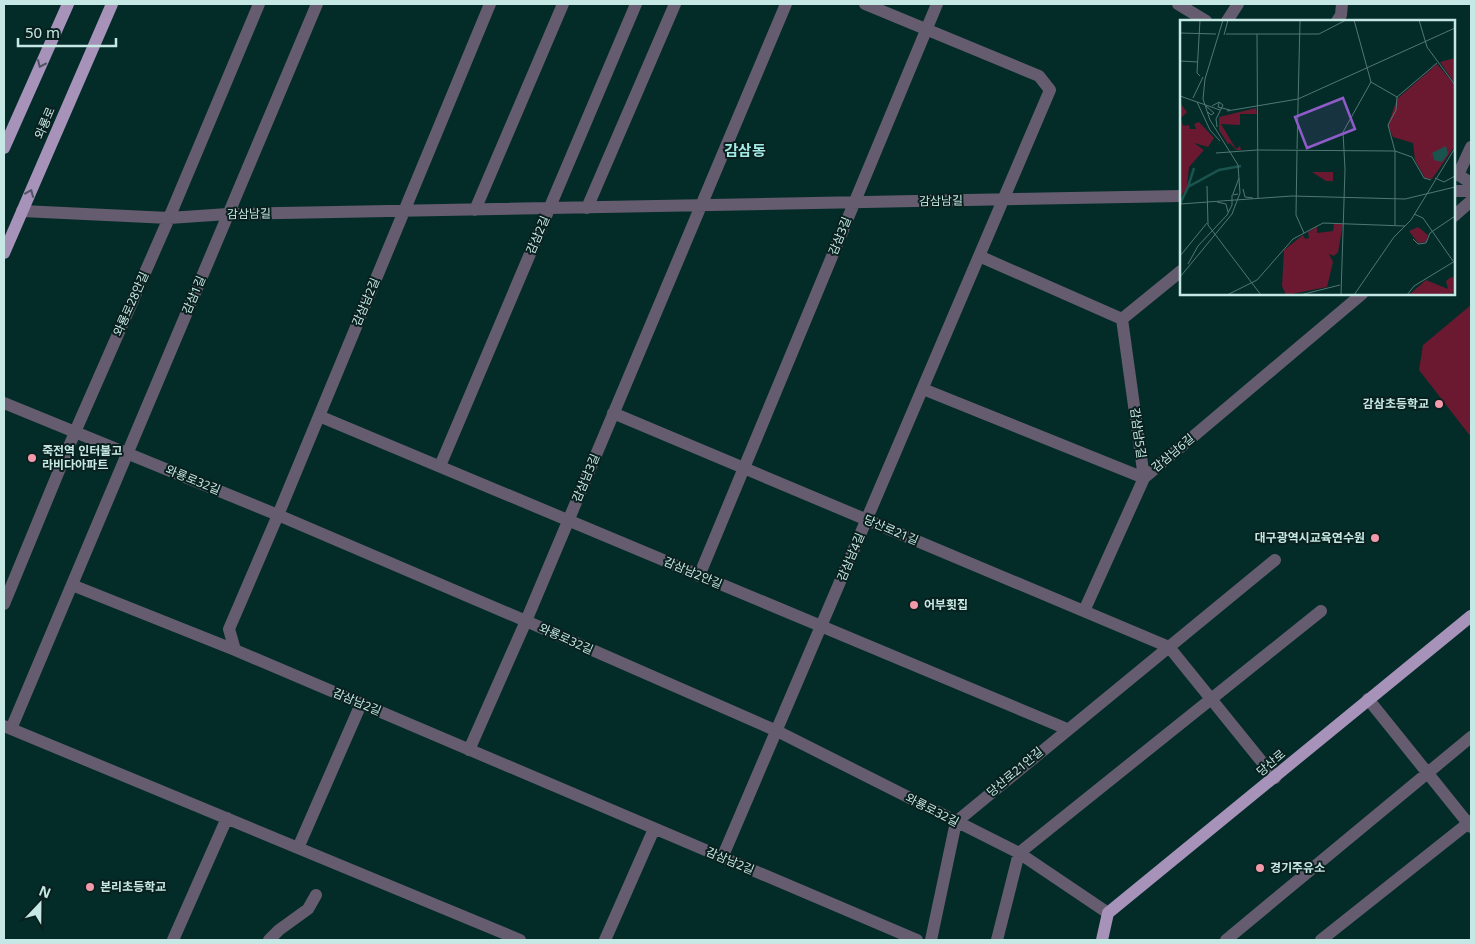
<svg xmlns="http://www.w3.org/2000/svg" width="1475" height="944" viewBox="0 0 1475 944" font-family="'Noto Sans','Noto Sans KR',sans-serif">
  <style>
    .green { fill: #6a1930 }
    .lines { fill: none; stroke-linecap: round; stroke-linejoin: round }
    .minor { stroke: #665c6f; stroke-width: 12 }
    .major { stroke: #a793ba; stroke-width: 12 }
    .oneway { stroke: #505464 }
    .poi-dot { fill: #f39aaa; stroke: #09201e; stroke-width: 2 }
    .labels { text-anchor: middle; stroke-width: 4; stroke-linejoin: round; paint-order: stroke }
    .street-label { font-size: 12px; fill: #c6e8e4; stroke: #09201e }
    .poi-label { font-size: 12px; font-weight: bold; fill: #c6e8e4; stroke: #09201e; text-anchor: start }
    .quarter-label { font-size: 15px; font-weight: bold; fill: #a3ebe4; stroke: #09201e }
    .inset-river { fill: none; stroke: #1b534f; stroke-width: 2.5 }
    .inset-road { fill: none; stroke: #517774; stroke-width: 1 }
    .view { fill: #8e5bc8; fill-opacity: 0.15; stroke: #8e5bc8; stroke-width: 2.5 }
    .inset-edge { fill: none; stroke: #c6e8e4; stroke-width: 2.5 }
  </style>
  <rect width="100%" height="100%" fill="#032c29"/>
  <path class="green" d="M1471,305V437L1419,370L1423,345Z"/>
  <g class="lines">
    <path class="minor" d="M490,4L278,515L229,629L235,650L917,940
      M1178,4L1206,21
      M1227,21L1238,4
      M1337,21L1341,15L1342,4
      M1454,172L1471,183
      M1458,175L1471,147
      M1454,191H1471
      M587,208L675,4
      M475,210L563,4
      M22,211L169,218L228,214L1181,196
      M1454,216L1471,201
      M979,256L1122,319
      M923,389L1144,478L1362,294
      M4,403L278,515L526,621L777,731L1019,853L1108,913
      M613,413L1169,647L1275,778
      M319,416L1067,729
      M440,466L636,4
      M699,576L937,4
      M72,585L235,650
      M4,604L75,432L169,218L259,4
      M1084,611L1144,478L1122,319L1181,271
      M1368,699L1471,827
      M4,726L520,940
      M11,729L317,4
      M469,750L526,621L786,4
      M298,848L361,704
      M722,858L1050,90L1039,76L865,4
      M173,940L227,818
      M269,940L279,930L308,909L316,895
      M605,940L654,829
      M931,940L956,822L1275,560
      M997,940L1019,853L1321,611
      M1226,940L1471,737
      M1321,940L1471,821"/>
    <path class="major" d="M4,148L68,4
      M4,253L112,4
      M1102,940L1108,913L1471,616"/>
  </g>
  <defs><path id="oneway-chevron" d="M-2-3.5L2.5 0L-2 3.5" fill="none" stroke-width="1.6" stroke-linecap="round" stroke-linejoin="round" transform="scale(1.25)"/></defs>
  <g class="oneway">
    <use href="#oneway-chevron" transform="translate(41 64) rotate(114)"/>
    <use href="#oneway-chevron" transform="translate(30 193) rotate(-67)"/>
  </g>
  <g class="poi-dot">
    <circle cx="1439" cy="404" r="5"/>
    <circle cx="32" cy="458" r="5"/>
    <circle cx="1375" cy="538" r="5"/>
    <circle cx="914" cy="605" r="5"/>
    <circle cx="1260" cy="868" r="5"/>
    <circle cx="90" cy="887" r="5"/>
  </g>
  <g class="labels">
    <g class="street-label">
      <text transform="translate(45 123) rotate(-67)" y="4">와룡로</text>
      <text transform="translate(941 201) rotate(-1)" y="4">감삼남길</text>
      <text transform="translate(249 214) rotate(-1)" y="4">감삼남길</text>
      <text transform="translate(538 235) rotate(-67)" y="4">감삼2길</text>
      <text transform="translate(840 236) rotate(-68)" y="4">감삼3길</text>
      <text transform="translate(194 295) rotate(-67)" y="4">감삼1길</text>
      <text transform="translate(366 302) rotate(-67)" y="4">감삼남2길</text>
      <text transform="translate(131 304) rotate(-66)" y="4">와룡로28안길</text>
      <text transform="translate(1138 433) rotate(82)" y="4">감삼남5길</text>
      <text transform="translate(1173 453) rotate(-40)" y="4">감삼남6길</text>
      <text transform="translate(586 478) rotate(-67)" y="4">감삼남3길</text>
      <text transform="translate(193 480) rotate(22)" y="4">와룡로32길</text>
      <text transform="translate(891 530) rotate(23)" y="4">당산로21길</text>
      <text transform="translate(851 557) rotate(-67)" y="4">감삼남4길</text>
      <text transform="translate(693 573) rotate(23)" y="4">감삼남2안길</text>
      <text transform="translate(566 639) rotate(24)" y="4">와룡로32길</text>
      <text transform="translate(357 702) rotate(23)" y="4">감삼남2길</text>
      <text transform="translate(1271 763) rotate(-40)" y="4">당산로</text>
      <text transform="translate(1015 772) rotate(-40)" y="4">당산로21안길</text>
      <text transform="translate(932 810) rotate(27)" y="4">와룡로32길</text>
      <text transform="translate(730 861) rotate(23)" y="4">감삼남2길</text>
    </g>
    <g class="poi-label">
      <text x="1429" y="408" text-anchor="end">감삼초등학교</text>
      <text x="42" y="455">죽전역 인터불고<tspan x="42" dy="14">라비다아파트</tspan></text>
      <text x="1365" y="542" text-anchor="end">대구광역시교육연수원</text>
      <text x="924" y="609">어부횟집</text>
      <text x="1270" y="872">경기주유소</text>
      <text x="100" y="891">본리초등학교</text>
    </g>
    <g class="quarter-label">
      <text x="745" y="156">감삼동</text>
    </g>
  </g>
  <g transform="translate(1180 20)">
    <rect width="275" height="275" fill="#032c29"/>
    <path d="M275,38V64L260,42ZM257,44L275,65V126L252,159L245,158L235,140L233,123L213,117L208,105L217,79ZM1,84L7,92L1,98L3,106L9,105L10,109H16L14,104L19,102L34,118L28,127L14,123L24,130L9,147L7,168L1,176ZM76,88L77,94H60V105L41,104L56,129L60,126L61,130H56L50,123L48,124L39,110V97ZM132,152H153V161H146ZM154,204H163L158,232L154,236L149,234L153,242L147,267L106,275L102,266L104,230L123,215L125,219L129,218L128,212L137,207V213L153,211ZM238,207L248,215L246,222L238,223L229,211ZM271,257L275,258V275L273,272L271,275H229L246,260L268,269L266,261Z" fill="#6a1930"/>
    <path d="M266,126L268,134L262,142L254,140L253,133L251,139L252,133Z" fill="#1b534f"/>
    <path class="inset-river" d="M8,167L14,148M0,184L8,167L39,150L61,146"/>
    <path class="inset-road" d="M20,0L17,53L20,56M239,0L247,27L275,65M0,13L36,14M46,14H139L166,0M77,14L78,179M44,15L48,0M0,41L18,42M191,62L217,77M0,76L40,90M13,78L23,57M17,82L30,110L40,121M39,83L38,87L50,90M26,86L34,93L31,95L28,92M32,86L39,82L43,85L36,99L37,107M47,91L118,79L275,8M117,129L120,0M117,130L116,195L124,213M36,133L77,130L215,131L232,137L244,158L251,160M255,158L264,162L275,156M27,166L28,205L81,275M63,169L65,177L73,178M53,174L59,158M27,182L112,176L225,179L275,167M37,182L46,184L48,192M0,184L28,182M234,194L243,198L273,241M215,205V131L208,105L216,90L217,77L257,43M233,219L238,224L246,223L250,213L275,196M0,236L27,203M8,244L18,226L47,195L52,185V175L58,174M0,257L52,194L60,173L58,145L30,100L23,79L25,59L43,0M47,275L77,260L113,219L143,203L225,206M120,275L160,265M161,275L165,149L163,112L191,62L174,0M174,275L214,217L231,200L275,128M227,275L234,266L275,241"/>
    <path class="view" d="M163,78L175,109L127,128L115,97Z"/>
    <rect width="275" height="275" class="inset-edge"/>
  </g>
  <rect width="1475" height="944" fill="none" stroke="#c6e8e4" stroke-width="10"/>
  <g transform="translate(40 904) rotate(22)" stroke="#09201e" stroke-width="4" paint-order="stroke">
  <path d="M0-4L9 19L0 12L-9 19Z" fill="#c6e8e4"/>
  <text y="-8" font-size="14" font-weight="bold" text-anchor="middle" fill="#c6e8e4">N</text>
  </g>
  <path d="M18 38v8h98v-8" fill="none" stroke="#c6e8e4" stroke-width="2.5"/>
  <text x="25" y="38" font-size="15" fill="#c6e8e4" stroke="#09201e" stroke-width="4" paint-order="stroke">50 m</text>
</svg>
